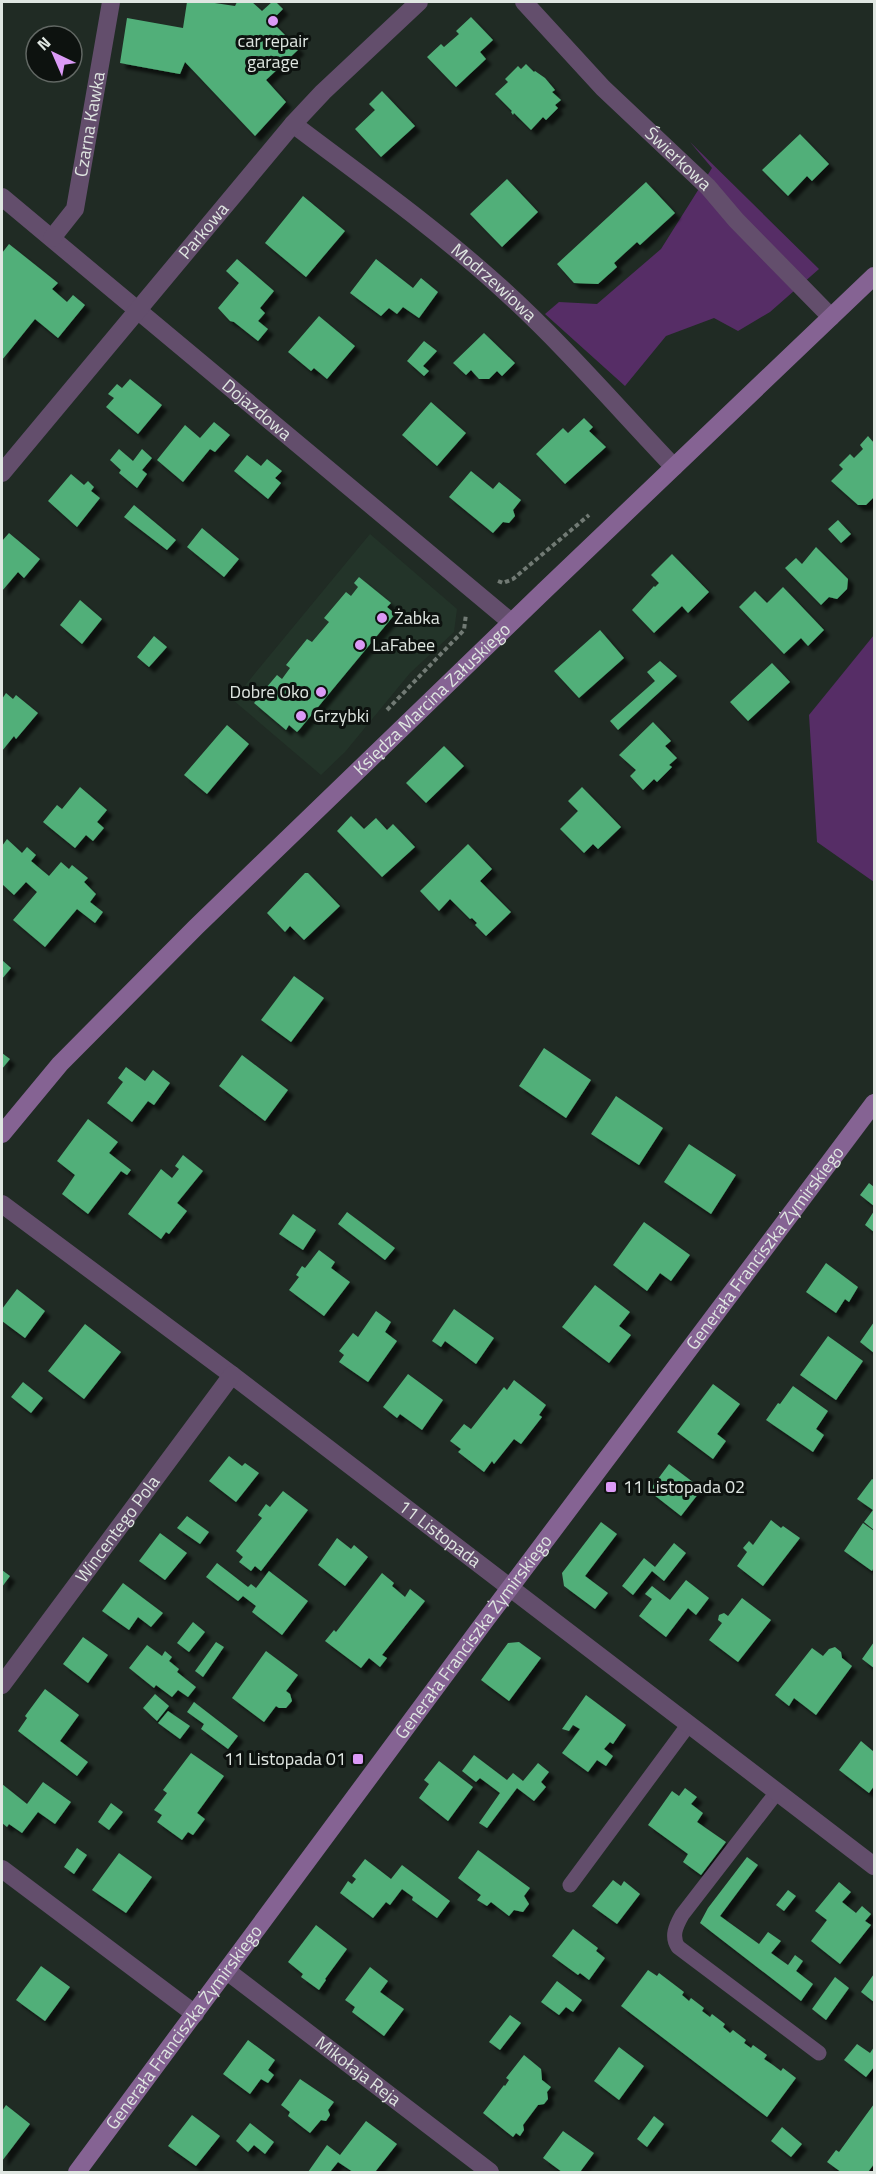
<svg xmlns="http://www.w3.org/2000/svg" width="876" height="2174" viewBox="0 0 876 2174" font-family="'Titillium Web',sans-serif">
  <style>
    .built { fill: #233429 }
    .green { fill: #562d66 }
    .building { fill: #51af79; filter: url(#shadow) }
    .lines { fill: none; stroke-linecap: round; stroke-linejoin: round }
    .path { stroke: #717a74; stroke-width: 4; stroke-dasharray: 4.5 3; stroke-linecap: butt }
    .lane { stroke: #634e6c; stroke-width: 15 }
    .street { stroke: #634e6c; stroke-width: 18 }
    .secondary { stroke: #856393; stroke-width: 18 }
    .poi-dot { fill: #db9af6; stroke: #0d120f; stroke-width: 2 }
    .labels { text-anchor: middle; stroke-width: 6; stroke-linejoin: round; paint-order: stroke }
    .poi-label { font-size: 18px; fill: #dfe6e1; stroke: #0d120f; text-anchor: start }
    .street-label { font-size: 18px; fill: #dfe6e1; stroke: #0d120f }
  </style>
  <defs>
    <filter id="shadow"><feDropShadow dx="5.5" dy="5.5" stdDeviation="1.5" flood-color="#0009"/></filter>
  </defs>
  <rect width="100%" height="100%" fill="#202b24"/>
  <path class="built" d="M370,534L457,609L454,632L410,673L345,752L321,775L233,700Z"/>
  <path class="green" d="M690,142L819,269L770,312L738,331L714,318L666,336L625,386L545,314L559,302L597,304L661,249L712,168Z
    M874,635V882L817,842L809,715Z"/>
  <path class="building" d="M187,2H208L235,6L237,2H252L262,11L272,2H276L283,9L271,21L299,49L266,80L286,102L255,136L185,62L180,74L120,63L127,18L183,28Z
    M471,17L493,40L480,52L486,59L456,87L427,57L441,44L444,47L459,34L456,31Z
    M526,64L534,72L535,71L545,78L555,90L552,92L561,100L555,105L558,108L546,120L543,117L531,130L514,113L513,115L511,112L512,111L495,94L508,82L505,79L518,66L521,69Z
    M382,91L415,126L381,157L355,129L375,110L369,104Z
    M800,134L829,164L812,181L807,176L788,196L762,170Z
    M507,179L538,212L502,247L470,214Z
    M646,182L675,213L640,245L637,242L614,263L617,267L598,284L574,283L557,264Z
    M303,196L345,231L306,277L265,243Z
    M9,244L58,283L52,289L67,302L73,295L85,305L58,338L35,319L2,360V253Z
    M237,259L274,291L260,308L265,313L258,321L268,329L258,341L234,322L230,321L218,308L239,283L226,271Z
    M376,259L413,288L421,278L438,292L419,318L403,307L397,314L389,308L381,316L350,293Z
    M319,316L355,346L327,379L314,368L311,371L288,352Z
    M484,333L515,363L502,376L497,371L489,379H479L471,370L466,375L453,363Z
    M424,341L437,351L423,366L429,371L424,376L407,361Z
    M130,379L162,405L138,434L106,407L114,398L108,394L117,384L122,388Z
    M431,402L466,433L437,466L402,435Z
    M584,418L593,427L589,431L606,447L565,484L536,454L563,428L568,433Z
    M214,422L230,435L215,452L210,449L183,482L157,460L185,425L200,438Z
    M868,436L874,443V497L866,505H858L831,481L843,469L839,465L850,454L854,458L863,449L860,445Z
    M119,449L133,461L142,449L152,458L142,470L147,474L137,488L119,473L121,470L110,460Z
    M247,455L261,466L267,459L282,471L275,478L281,483L268,499L234,471Z
    M471,471L493,489L499,482L521,500L513,510L515,516L509,523L503,522L493,533L449,497Z
    M71,474L84,485L88,481L94,487L91,491L100,498L77,527L48,501Z
    M134,505L176,540L167,550L124,517Z
    M838,520L851,534L841,543L828,529Z
    M202,528L239,559L224,577L187,547Z
    M9,533L40,559L24,578L18,572L2,591V541Z
    M816,547L848,579L847,589L837,599L829,597L821,605L785,568L796,558L802,564Z
    M672,554L709,592L688,613L682,606L654,633L632,610L654,586L655,587L659,583L651,575Z
    M359,577L391,603L387,607L395,614L299,730L297,732L289,725L286,730L254,703L259,697L264,701L271,692L266,688L277,675L282,679L290,668L286,665L307,639L312,642L329,622L324,618L346,592L351,596L358,587L354,583Z
    M783,587L824,630L808,646L801,638L784,654L739,607L755,591L767,603Z
    M80,600L102,619L82,644L60,625Z
    M600,630L624,658L579,698L554,671Z
    M154,636L167,647L149,667L137,657Z
    M660,661L677,676L618,730L610,721L655,681L647,672Z
    M772,663L790,682L748,721L730,702Z
    M6,693L13,699L16,695L38,713L16,739L14,736L2,751V699Z
    M653,722L671,741L665,746L677,758L669,765L672,767L657,782L654,779L643,790L630,776L636,770L619,755Z
    M227,725L249,744L207,794L184,775Z
    M444,746L464,766L426,803L406,783Z
    M80,787L107,810L97,822L104,828L93,841L86,835L75,848L43,822L57,805L62,809Z
    M582,787L621,827L598,849L593,844L584,853L560,829L578,811L568,801Z
    M351,816L364,829L376,818L387,830L393,824L415,847L382,877L337,831Z
    M7,839L22,853L27,847L36,855L31,861L49,876L61,862L69,869L72,865L88,878L84,882L96,894L90,902L103,912L95,923L77,909L45,947L13,920L37,892L26,882L14,895L2,884V846Z
    M468,844L492,869L480,881L511,912L486,936L475,925L477,923L472,918L470,919L450,899L439,911L420,891Z
    M305,873H308L340,906L304,940L290,926L285,932L267,913Z
    M2,960L11,968L2,979Z
    M294,976L324,998L291,1042L261,1020Z
    M544,1048L591,1080L566,1118L519,1086Z
    M2,1053L10,1059L2,1069Z
    M242,1055L288,1090L265,1121L219,1086Z
    M126,1067L145,1081L153,1070L170,1083L154,1105L148,1101L132,1122L107,1103L123,1082L118,1078Z
    M616,1096L663,1128L639,1165L591,1134Z
    M88,1119L118,1142L109,1153L131,1170L127,1175L121,1171L88,1214L62,1194L75,1175L57,1161Z
    M689,1144L736,1175L711,1214L664,1182Z
    M183,1155L203,1171L177,1203L187,1211L169,1234L166,1232L161,1239L128,1214L161,1169L172,1178L179,1169L175,1166Z
    M869,1183L874,1187V1206L860,1195Z
    M874,1211V1232L865,1225Z
    M347,1212L395,1248L385,1260L338,1224Z
    M293,1214L316,1230L303,1250L279,1234Z
    M644,1222L690,1255L671,1281L660,1273L647,1291L613,1265Z
    M319,1250L335,1262L331,1268L350,1282L324,1316L289,1290L299,1277L296,1275L302,1266L305,1268Z
    M826,1263L858,1287L849,1302L845,1299L836,1313L806,1292Z
    M595,1285L630,1312L619,1326L631,1335L609,1363L562,1327Z
    M17,1289L45,1311L25,1338L2,1321V1309Z
    M454,1309L494,1338L476,1364L445,1341L441,1347L432,1341Z
    M376,1311L391,1322L385,1332L397,1341L368,1382L339,1362L344,1355L339,1351L353,1333L358,1337Z
    M874,1322V1353L860,1342Z
    M85,1324L121,1352L84,1399L48,1371Z
    M828,1336L863,1361L836,1400L800,1375Z
    M408,1374L443,1400L422,1430L400,1414L397,1418L383,1407Z
    M514,1380L546,1405L539,1415L542,1417L521,1444L514,1439L494,1464L492,1461L484,1472L458,1452L461,1449L450,1441L464,1424L471,1429L504,1387L507,1390Z
    M23,1382L43,1398L31,1413L11,1397Z
    M713,1384L740,1404L717,1434L726,1441L713,1459L677,1432Z
    M793,1386L828,1411L816,1429L824,1435L813,1452L766,1420L778,1403L780,1404Z
    M229,1456L242,1466L245,1463L259,1473L236,1502L209,1481Z
    M669,1464L702,1489L681,1516L649,1491Z
    M872,1479L874,1480V1530L864,1522L873,1510L857,1499Z
    M283,1491L308,1510L261,1571L255,1566L251,1571L239,1562L243,1557L236,1551L262,1518L258,1515L266,1504L270,1507Z
    M187,1516L209,1532L200,1544L177,1528Z
    M771,1520L781,1528L783,1526L800,1538L763,1586L737,1566L747,1552L743,1548L749,1541L753,1545Z
    M601,1522L617,1534L585,1576L608,1593L595,1609L564,1586L562,1573Z
    M863,1523L874,1531V1567L872,1571L844,1551Z
    M160,1533L187,1553L165,1580L139,1561Z
    M337,1538L351,1549L354,1545L368,1557L345,1586L318,1565Z
    M674,1543L686,1553L664,1581L652,1571L633,1595L622,1586L644,1558L655,1567Z
    M217,1563L248,1587L251,1584L256,1588L269,1571L308,1601L282,1635L252,1612L256,1606L243,1596L238,1601L206,1577Z
    M2,1570L10,1576L2,1587Z
    M382,1573L394,1583L392,1586L405,1597L410,1589L425,1601L382,1655L387,1658L380,1667L369,1658L361,1668L325,1641L334,1630L336,1632Z
    M686,1580L709,1598L696,1615L688,1608L666,1637L639,1616L652,1599L645,1594L652,1586L670,1600Z
    M123,1583L163,1613L151,1627L138,1617L129,1630L102,1611Z
    M742,1598L771,1620L738,1662L709,1640L722,1623L718,1620L719,1615L724,1613L728,1616Z
    M193,1622L205,1632L189,1652L177,1643Z
    M83,1637L108,1655L88,1683L63,1664Z
    M216,1642L224,1647L203,1677L195,1671Z
    M519,1642L541,1658L509,1701L481,1680L508,1643Z
    M874,1642V1668L862,1659Z
    M147,1645L162,1656L165,1651L172,1657L169,1661L179,1669L177,1672L196,1687L188,1697L178,1690L172,1697L156,1685L154,1688L129,1668Z
    M835,1647L841,1652L842,1658L852,1666L816,1715L794,1698L789,1706L775,1695L812,1648L823,1656L829,1649Z
    M266,1651L298,1675L286,1691L290,1694L292,1701L286,1708H279L276,1706L264,1722L232,1698Z
    M45,1689L79,1715L60,1741L88,1762L77,1776L18,1731L27,1718L25,1716Z
    M155,1694L169,1706L157,1721L143,1708Z
    M586,1695L626,1725L613,1744L610,1742L604,1749L613,1756L606,1766L597,1760L588,1772L562,1753L580,1729L573,1725L569,1731L562,1729Z
    M194,1702L238,1736L228,1749L201,1729L204,1724L187,1712Z
    M168,1711L190,1726L180,1739L158,1723Z
    M861,1741L874,1752V1786L869,1793L839,1770Z
    M191,1753L224,1776L197,1813L205,1819L193,1835L188,1832L182,1840L157,1822L162,1815L154,1810L167,1793L163,1790Z
    M474,1755L507,1780L513,1773L523,1781L538,1763L549,1772L541,1782L546,1787L534,1801L517,1788L487,1828L479,1823L500,1793L480,1778L476,1782L462,1771Z
    M439,1761L473,1787L448,1821L419,1798L429,1784L424,1780Z
    M43,1782L71,1802L55,1824L38,1812L22,1833L9,1824L7,1827L2,1823V1784L27,1804Z
    M685,1788L697,1797L691,1804L703,1813L697,1822L726,1842L701,1875L683,1862L688,1854L648,1825L672,1791L679,1796Z
    M111,1803L123,1812L109,1830L98,1822Z
    M77,1848L87,1855L74,1874L64,1867Z
    M478,1850L530,1888L524,1896L529,1904L523,1912L514,1910L509,1916L491,1902L487,1906L477,1900L481,1895L458,1878Z
    M119,1853L152,1877L126,1913L92,1890Z
    M747,1857L758,1865L720,1916L759,1944L768,1932L781,1941L771,1953L788,1965L795,1955L803,1961L796,1971L813,1984L801,2001L700,1923L708,1908Z
    M365,1859L391,1879L402,1865L450,1901L437,1918L412,1900L413,1897L402,1889L390,1905L386,1902L373,1918L340,1893L348,1881L352,1884L356,1879L352,1876Z
    M613,1880L621,1886L624,1881L640,1894L617,1924L592,1906Z
    M839,1882L851,1892L842,1902L856,1913L862,1906L871,1914L865,1921L871,1925L840,1964L811,1941L827,1920L815,1911Z
    M788,1890L796,1896L784,1911L776,1905Z
    M316,1925L347,1949L325,1979L326,1980L319,1990L301,1977L303,1974L288,1962Z
    M573,1929L598,1948L596,1951L605,1958L589,1980L580,1973L578,1975L552,1956Z
    M41,1966L70,1987L45,2021L16,2000Z
    M370,1967L388,1981L380,1992L404,2009L384,2036L352,2012L355,2007L345,2000Z
    M648,1970L657,1976L659,1973L684,1992L682,1995L689,2001L691,1998L704,2008L702,2011L710,2017L712,2014L725,2024L723,2027L730,2033L733,2030L746,2040L744,2043L751,2048L753,2045L767,2055L764,2059L773,2065L781,2071L783,2068L796,2078L767,2117L621,2006Z
    M874,1974V2002L861,1992Z
    M835,1977L849,1988L826,2020L812,2009Z
    M557,1981L582,2000L573,2012L566,2007L559,2015L541,2002Z
    M510,2015L521,2023L500,2050L489,2042Z
    M248,2040L275,2060L268,2070L274,2075L268,2083L261,2079L250,2094L223,2074Z
    M857,2044L870,2053L874,2047V2067L866,2077L844,2060Z
    M619,2047L644,2066L619,2100L594,2081Z
    M524,2055L541,2069L542,2080L551,2087L547,2092L548,2099L544,2104L538,2105L523,2125L524,2130L520,2136L516,2133L513,2137L483,2113L504,2085L505,2086L509,2080L506,2078Z
    M300,2079L334,2102L328,2110L330,2115L326,2121L321,2120L310,2133L288,2116L290,2112L281,2105Z
    M874,2104V2164L868,2172H841L827,2162L836,2150L839,2152Z
    M6,2105L30,2124L2,2161V2111Z
    M192,2115L220,2136L196,2166L168,2146Z
    M654,2116L664,2124L647,2147L637,2139Z
    M366,2121L397,2144L375,2172H353L338,2162L330,2172H308L327,2145L340,2155Z
    M250,2123L274,2142L265,2154L254,2145L248,2152L236,2141Z
    M782,2127L802,2144L791,2157L771,2141Z
    M563,2131L594,2153L580,2172H562L543,2158Z"/>
  <g class="lines">
    <path class="path" d="M498,581L503,583L513,579L589,515
      M387,710L464,630L466,614"/>
    <path class="lane" d="M777,1792L682,1915C676,1926 671,1936 678,1947L819,2053
      M570,1885L689,1724"/>
    <g class="street">
      <path id="s1" d="M524,2L603,88L708,187L736,220L831,317"/>
      <path id="s2" d="M293,124C363,177 435,228 500,287C562,343 617,407 674,467"/>
      <path id="s3" d="M2,197L511,622"/>
      <path id="s4" d="M52,238L75,209L111,2"/>
      <path id="s5" d="M2,473L293,124L323,92L419,2"/>
      <path id="s6" d="M2,1204L232,1375L874,1866"/>
      <path id="s7" d="M2,1685L232,1375"/>
      <path d="M2,1869L195,2014"/>
      <path id="s8" d="M227,1971L490,2172"/>
    </g>
    <g class="secondary">
      <path id="s9" d="M2,1134L60,1064L196,927L544,591L874,276"/>
      <path id="s10" d="M77,2172L485,1621L874,1103"/>
    </g>
  </g>
  <g class="poi-dot">
    <circle cx="273" cy="21" r="6"/>
    <circle cx="382" cy="618" r="6"/>
    <circle cx="360" cy="645" r="6"/>
    <circle cx="321" cy="692" r="6"/>
    <circle cx="301" cy="716" r="6"/>
    <rect x="605" y="1481" width="12" height="12" rx="3"/>
    <rect x="352" y="1753" width="12" height="12" rx="3"/>
  </g>
  <g class="labels">
    <g class="poi-label">
      <text x="273" y="47" text-anchor="middle">car repair<tspan x="273" dy="21">garage</tspan></text>
      <text x="394" y="624">Żabka</text>
      <text x="372" y="651">LaFabee</text>
      <text x="309" y="698" text-anchor="end">Dobre Oko</text>
      <text x="313" y="722">Grzybki</text>
      <text x="623" y="1493">11 Listopada 02</text>
      <text x="346" y="1765" text-anchor="end">11 Listopada 01</text>
    </g>
    <g class="street-label">
      <text dy="6" stroke="none"><textPath href="#s4" startOffset="123">Czarna Kawka</textPath></text>
      <text dy="6" stroke="none"><textPath href="#s1" startOffset="220">Świerkowa</textPath></text>
      <text dy="6" stroke="none"><textPath href="#s5" startOffset="315">Parkowa</textPath></text>
      <text dy="6" stroke="none"><textPath href="#s2" startOffset="256">Modrzewiowa</textPath></text>
      <text dy="6" stroke="none"><textPath href="#s3" startOffset="332">Dojazdowa</textPath></text>
      <text dy="6" stroke="none"><textPath href="#s9" startOffset="612">Księdza Marcina Załuskiego</textPath></text>
      <text dy="6" stroke="none"><textPath href="#s10" startOffset="1152">Generała Franciszka Żymirskiego</textPath></text>
      <text dy="6" stroke="none"><textPath href="#s7" startOffset="194">Wincentego Pola</textPath></text>
      <text dy="6" stroke="none"><textPath href="#s6" startOffset="548">11 Listopada</textPath></text>
      <text dy="6" stroke="none"><textPath href="#s10" startOffset="666">Generała Franciszka Żymirskiego</textPath></text>
      <text dy="6" stroke="none"><textPath href="#s10" startOffset="180">Generała Franciszka Żymirskiego</textPath></text>
      <text dy="6" stroke="none"><textPath href="#s8" startOffset="165">Mikołaja Reja</textPath></text>
    </g>
  </g>
  <rect width="876" height="2174" fill="none" stroke="#dfe6e1" stroke-width="6"/>
  <g transform="translate(54 54) rotate(316)"><circle r="28" fill="#0d120f" stroke="#616763" stroke-width="1.5"/>
  <path d="M0-4.5L10 22L0 15L-10 22Z" fill="#db9af6"/>
  <text y="-9" font-size="16" font-weight="bold" text-anchor="middle" fill="#dfe6e1">N</text>
  </g>
</svg>
